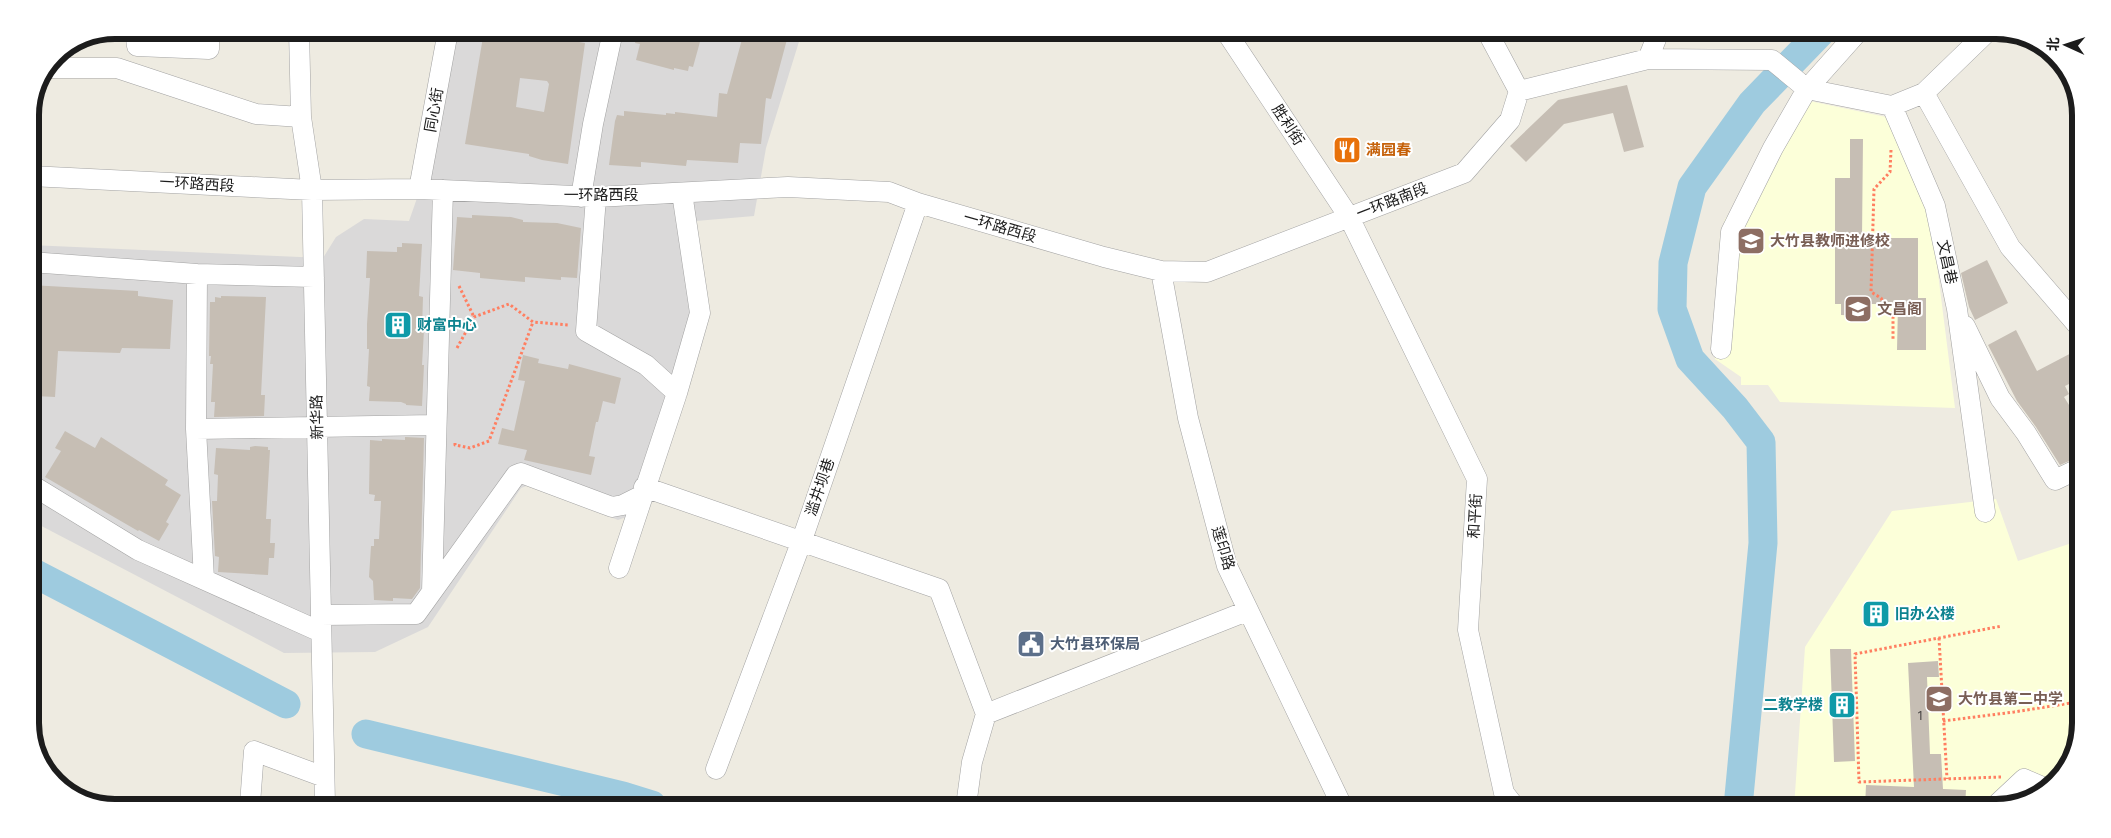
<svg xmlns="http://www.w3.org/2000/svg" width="2111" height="838" viewBox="0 0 2111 838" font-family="'Fira Sans','Noto Sans SC',sans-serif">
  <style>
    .residential { fill: #dad9d9 }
    .education { fill: #fcffd9 }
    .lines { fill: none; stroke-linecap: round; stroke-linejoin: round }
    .river { stroke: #9ecbdf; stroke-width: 29 }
    .building { fill: #c6beb4; fill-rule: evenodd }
    .minor-casing { stroke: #a3a3a3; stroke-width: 21 }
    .path { stroke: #ff7f61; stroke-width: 3; stroke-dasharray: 2.5 2.5; stroke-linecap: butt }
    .minor { stroke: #fff; stroke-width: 20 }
    .labels { text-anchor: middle; stroke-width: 4; stroke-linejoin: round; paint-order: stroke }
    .number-label { font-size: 12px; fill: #464442 }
    .street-label { font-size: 15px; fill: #1c1c1c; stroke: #fff }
    .food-label { font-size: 15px; font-weight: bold; fill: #c56008; stroke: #fff; text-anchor: start }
    .education-label { font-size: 15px; font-weight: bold; fill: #785e54; stroke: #fff; text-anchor: start }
    .culture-label { font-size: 15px; font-weight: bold; fill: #0d838f; stroke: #fff; text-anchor: start }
    .service-label { font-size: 15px; font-weight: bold; fill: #4e5e75; stroke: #fff; text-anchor: start }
    .rim { fill: none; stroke: #1c1c1c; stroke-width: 6 }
  </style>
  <rect width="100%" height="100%" fill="#eeebe1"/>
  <path class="residential" d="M455,31L802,32L766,148L754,216L696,221L705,318L645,510L618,520L529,485L521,488L428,627L375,652L284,653L30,520V245L323,258L336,237L364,219L409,221L430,161Z"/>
  <path class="education" d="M1569,34H1804L1801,38L1572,42Z
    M1795,98L1886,117L1931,218L1955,408L1780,402L1768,385H1741V377L1715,359L1720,235L1726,236L1729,222H1724L1725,219L1743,198Z
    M1996,499L2018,561L2078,541L2076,751L2044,794L1996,808H1794L1805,647L1892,511Z"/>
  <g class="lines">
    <path class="river" d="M30,571L286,704
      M366,734L623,796L652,805
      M1738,807L1763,543L1761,442L1735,408L1690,359L1672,309L1673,263L1692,187L1752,103L1819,34"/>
  </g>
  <path class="building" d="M484,31L529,37H532V34L585,43L568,164L542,160L529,156V154L465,144ZM520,78L547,81L549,84L544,112L516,107Z
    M638,31H703L693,67L689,66L688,71L674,68V70L636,60L640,44L635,43Z
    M744,32H789L771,99L766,98L761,144L740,143L738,163L687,160L686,166L641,162V167L609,165L615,121L617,115L624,116V111L666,115V113L675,114V112L717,117L719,93L727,94Z
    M1627,85L1644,147L1624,152L1613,113L1564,124L1526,162L1510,146L1558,100Z
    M1850,139H1863L1862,238H1918V298H1926V350H1897L1898,304H1862V316L1841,315V304H1835V178H1850Z
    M472,215L511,217L523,220V222L557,223L581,228L577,278L561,277V280L525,277V282L480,278V273L453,270L457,217L472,218Z
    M402,243L422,244L419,296L423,297L422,329L424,330L422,365H424L422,406L406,405V404L401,402L369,401L370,387L367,386L369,349H367V324L370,278H366L367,251L397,252V247H402Z
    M1987,260L2008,303L1975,320L1969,307L1961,273Z
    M30,285L138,291V296L173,300L170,349L122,348L120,353L58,351L55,397L35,396V391L30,389Z
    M221,296L266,297L261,395H265L264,416L214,417L215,402H211L213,364H210L211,356H209L210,302H215V297L221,298Z
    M2016,330L2037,371L2079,349V379L2065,386L2069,394L2064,397L2079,421L2078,457L2060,465L2036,427L2017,401L1988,345Z
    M523,355L539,359L538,363L568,369L569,364L621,378L615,404L603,401L598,422H596L589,456L595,457L591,475L524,460L527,450L498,444L502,428L514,431L525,381L518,380Z
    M65,431L95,448L101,437L168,480L165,485L181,495L166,522L169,524L159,541L139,530L138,531L45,477L61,451L55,448Z
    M405,437L424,438L420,588L412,599L393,598V601L374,600L373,581L369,577L371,546H374V539H379L381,501H374L375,495L369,494L370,440L382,441V439L405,440Z
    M255,446L268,447V450H270L266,519H271L270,543H275L274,558H269L268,575L218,572L219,557L215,556L212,501H217L218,475L214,474L216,448L250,450V447Z
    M1830,649H1851L1855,761L1834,762Z
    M1938,661L1939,677H1927L1930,754H1941L1943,789L1966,790L1965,808H1865L1866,785L1914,787L1908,663Z"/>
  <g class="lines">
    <defs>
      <path id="minor" d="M135,30L137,46L209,49V30
        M299,30L301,117L312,190L325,804
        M1227,33L1349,217L1477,479L1468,630L1504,793L1515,807
        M1648,59L1658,34
        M49,68H117L256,114L301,117
        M1519,91L1648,59L1772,60L1807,89L1892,106L1935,206L1957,309L1985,512
        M1924,93L2010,247L2079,327
        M1892,106L1924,93L1984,35
        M30,176L312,190L419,189L596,197L788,187L889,192L918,203L1104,257L1161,271L1207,272L1464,173L1510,120L1519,91L1488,33
        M419,189L448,31
        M581,197L593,124L613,31
        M596,197L586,331L646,365L677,393
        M30,262L197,274L314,277
        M1161,271L1188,418L1227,566L1342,806
        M1965,326L2000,398L2026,433L2055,480L2078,469
        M1721,349L1731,232L1773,148L1807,89L1856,34
        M196,429L197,274
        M30,484L138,550L321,632
        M644,487L939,589L986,714L972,762L966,806
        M619,568L677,393L700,313L682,193
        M204,579L196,429L435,425
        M432,592L443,190
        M321,615L416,614L516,475L521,473L612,507L623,505L641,496
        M986,714L1247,611
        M716,769L802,540L918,203
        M250,804L254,751L324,777
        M1993,808L2024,779L2047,789"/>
    </defs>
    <use href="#minor" class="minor-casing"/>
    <path class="path" d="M1891,150L1890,172L1874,189L1871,292L1881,298L1888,313H1893V340
      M459,286L474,317
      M457,348L474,317L509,304L533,322L569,325
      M455,443V445L470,448L489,441L533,322
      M1939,638L1947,779
      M1943,721L2014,712L2077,702
      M2001,777L1859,782L1855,654L2002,626"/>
    <use href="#minor" class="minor"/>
  </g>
  <defs>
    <symbol id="restaurant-square" viewBox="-11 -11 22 22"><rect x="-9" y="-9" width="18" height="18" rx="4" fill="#e8710a" stroke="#fff"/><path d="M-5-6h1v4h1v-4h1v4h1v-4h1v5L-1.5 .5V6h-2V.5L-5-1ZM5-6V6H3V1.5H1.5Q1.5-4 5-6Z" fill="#fff"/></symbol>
    <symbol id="school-square" viewBox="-11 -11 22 22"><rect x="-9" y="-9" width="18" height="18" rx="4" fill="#8d6e63" stroke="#fff"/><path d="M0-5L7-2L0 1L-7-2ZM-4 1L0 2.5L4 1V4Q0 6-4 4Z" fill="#fff"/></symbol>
    <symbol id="building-square" viewBox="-11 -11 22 22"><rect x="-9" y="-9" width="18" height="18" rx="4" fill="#0f9aa8" stroke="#fff"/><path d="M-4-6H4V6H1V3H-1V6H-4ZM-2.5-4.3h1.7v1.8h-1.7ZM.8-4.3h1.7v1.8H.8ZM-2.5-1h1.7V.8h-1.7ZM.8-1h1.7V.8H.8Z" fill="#fff"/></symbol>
    <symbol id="civic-square" viewBox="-11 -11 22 22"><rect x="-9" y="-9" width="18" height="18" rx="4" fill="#5c6f8a" stroke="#fff"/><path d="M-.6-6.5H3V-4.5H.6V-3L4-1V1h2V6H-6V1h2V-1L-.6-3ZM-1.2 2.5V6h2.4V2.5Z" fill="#fff"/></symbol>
  </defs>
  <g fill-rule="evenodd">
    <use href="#restaurant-square" x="1331" y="134" width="32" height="32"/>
    <use href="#school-square" x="1735" y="225" width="32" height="32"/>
    <use href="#school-square" x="1842" y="293" width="32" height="32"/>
    <use href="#building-square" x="382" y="309" width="32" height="32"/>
    <use href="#building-square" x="1860" y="598" width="32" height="32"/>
    <use href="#civic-square" x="1015" y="628" width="32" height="32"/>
    <use href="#school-square" x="1923" y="683" width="32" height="32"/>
    <use href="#building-square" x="1826" y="689" width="32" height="32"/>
  </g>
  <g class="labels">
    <g class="number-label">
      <text x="1920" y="720">1</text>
    </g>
    <g class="street-label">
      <text transform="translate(434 110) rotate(-80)" y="5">同心街</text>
      <text transform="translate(1288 125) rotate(57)" y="5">胜利街</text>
      <text transform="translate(197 184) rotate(3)" y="5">一环路西段</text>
      <text x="601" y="200">一环路西段</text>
      <text transform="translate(1392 201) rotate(-21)" y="5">一环路南段</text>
      <text transform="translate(1000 227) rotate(16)" y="5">一环路西段</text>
      <text transform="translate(1947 262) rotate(78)" y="5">文昌巷</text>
      <text transform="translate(317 417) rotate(-91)" y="5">新华路</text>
      <text transform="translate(820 487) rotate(-71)" y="5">滥井坝巷</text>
      <text transform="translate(1475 516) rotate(-87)" y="5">和平街</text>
      <text transform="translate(1223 548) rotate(73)" y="5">莲印路</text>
    </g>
    <g class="food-label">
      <text x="1366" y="155">满园春</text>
    </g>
    <g class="education-label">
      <text x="1770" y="246">大竹县教师进修校</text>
      <text x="1877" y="314">文昌阁</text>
      <text x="1958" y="704">大竹县第二中学</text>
    </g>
    <g class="culture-label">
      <text x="417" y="330">财富中心</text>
      <text x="1895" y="619">旧办公楼</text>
      <text x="1823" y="710" text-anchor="end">二教学楼</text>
    </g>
    <g class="service-label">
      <text x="1050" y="649">大竹县环保局</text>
    </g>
  </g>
  <path d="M0 0H2111V838H0ZM115 39H1996A76 76 0 0 1 2072 115V723A76 76 0 0 1 1996 799H115A76 76 0 0 1 39 723V115A76 76 0 0 1 115 39Z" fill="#fff" fill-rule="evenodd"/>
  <path class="rim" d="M115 39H1996A76 76 0 0 1 2072 115V723A76 76 0 0 1 1996 799H115A76 76 0 0 1 39 723V115A76 76 0 0 1 115 39Z"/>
  <g transform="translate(2066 45) rotate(273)" stroke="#ffffff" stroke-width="4" paint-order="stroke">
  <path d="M0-4L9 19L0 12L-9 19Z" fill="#1c1c1c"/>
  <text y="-8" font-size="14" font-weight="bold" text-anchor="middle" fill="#1c1c1c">北</text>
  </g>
</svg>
